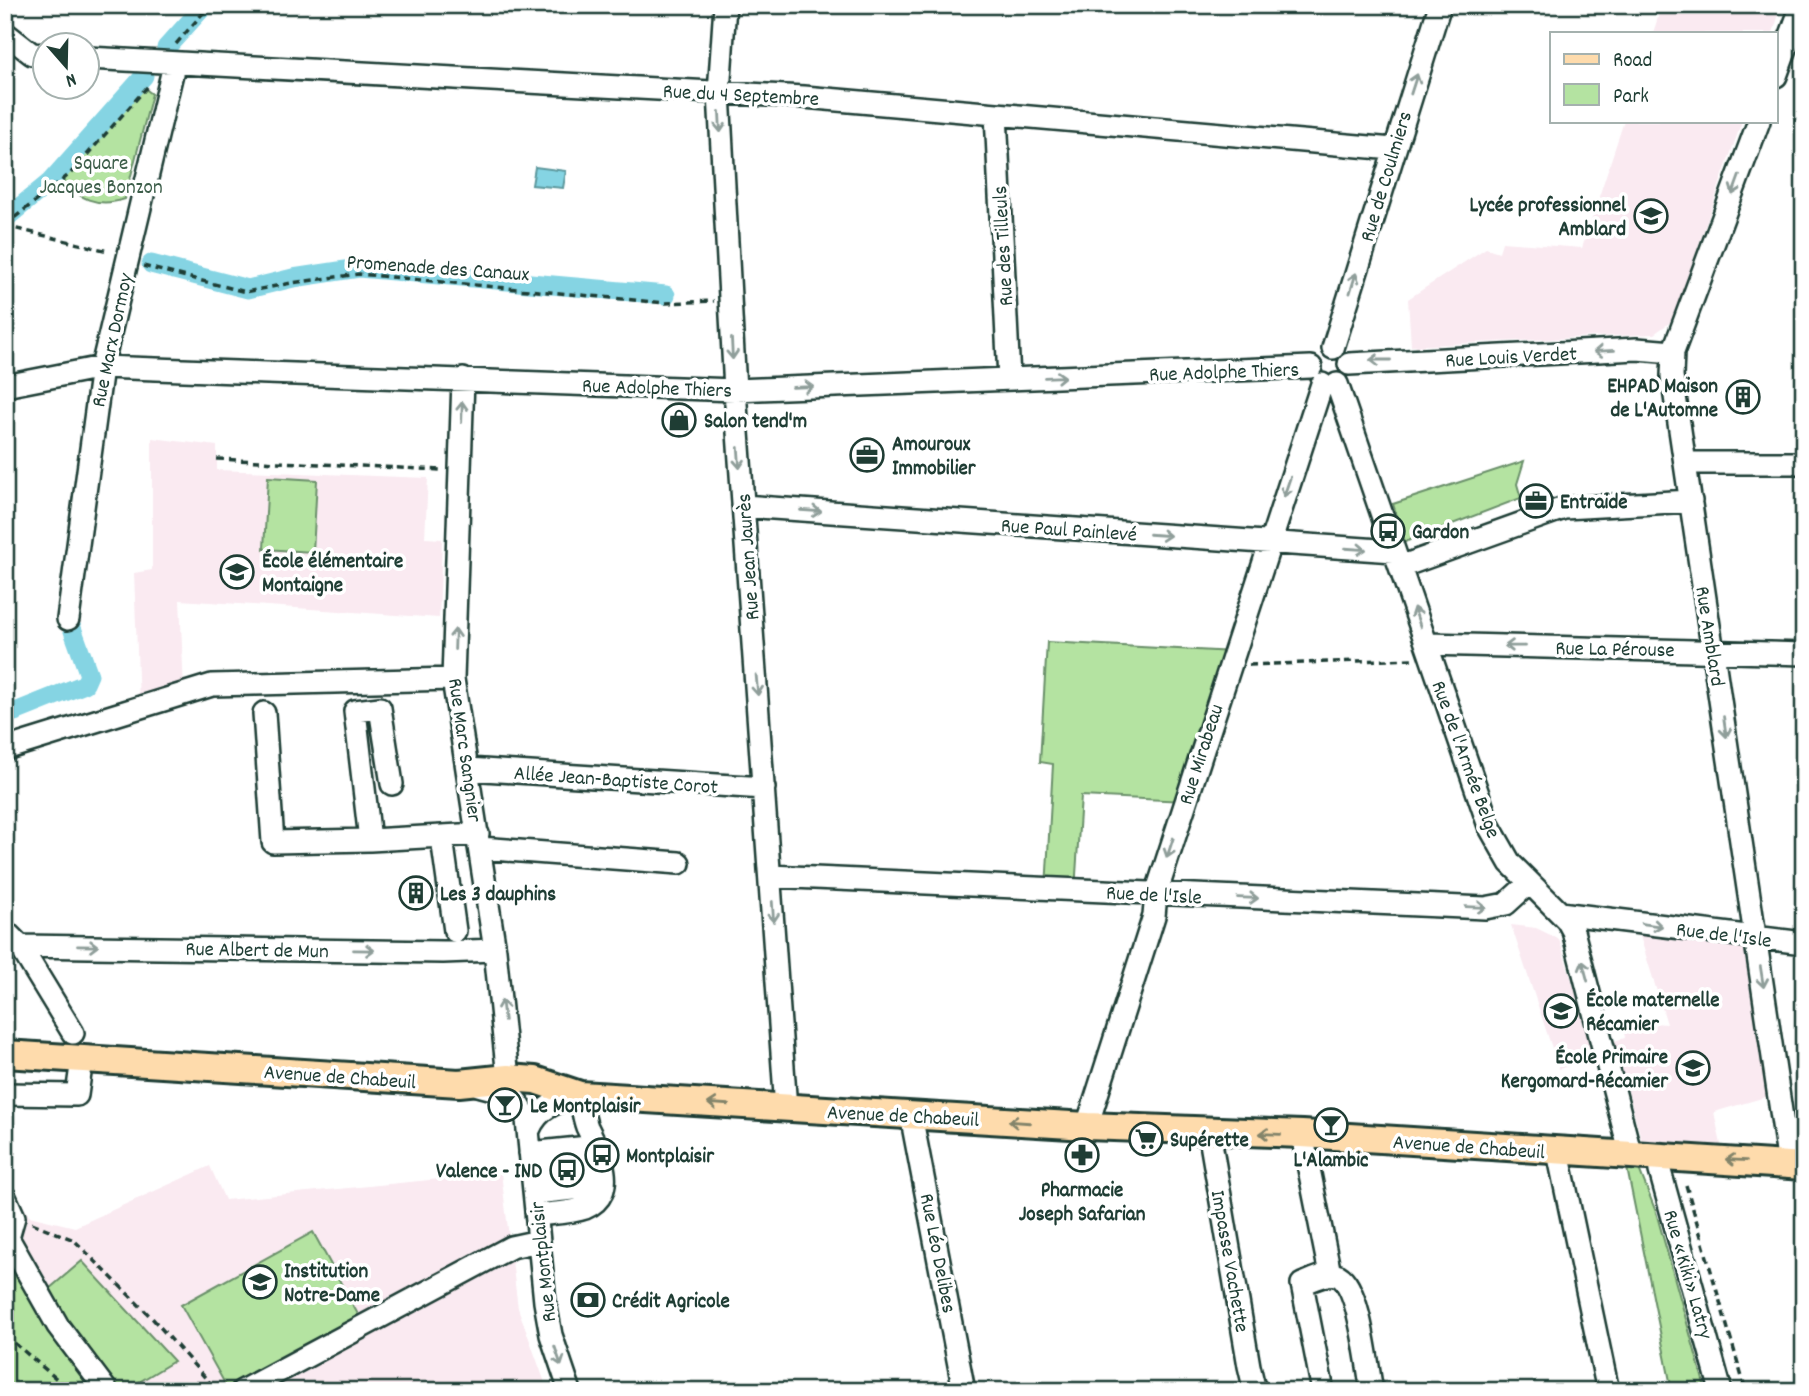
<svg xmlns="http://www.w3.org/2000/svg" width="1809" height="1396" viewBox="0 0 1809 1396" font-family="Dekko,sans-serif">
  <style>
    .built { fill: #faeaf1 }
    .green { fill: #b4e3a1; stroke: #6a906a; stroke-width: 2 }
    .water { fill: #85d4e3; stroke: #5c989d; stroke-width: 2 }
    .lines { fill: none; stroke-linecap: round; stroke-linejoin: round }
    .canal { stroke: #85d4e3; stroke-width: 19 }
    .minor-casing { stroke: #1f3d34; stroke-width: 26 }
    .major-casing { stroke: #1f3d34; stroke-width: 32 }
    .path { stroke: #1f3d34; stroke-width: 3.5; stroke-dasharray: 7 5; stroke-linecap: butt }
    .minor { stroke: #fff; stroke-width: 21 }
    .major { stroke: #fedbac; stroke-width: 26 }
    .oneway { stroke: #8f9e9a }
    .oneway2 { stroke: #83846a }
    .labels { text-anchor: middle; stroke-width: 7; stroke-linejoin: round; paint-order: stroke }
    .street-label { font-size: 21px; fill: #1f3d34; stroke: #fff }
    .park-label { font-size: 21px; fill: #3d5e4a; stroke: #fff }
    .poi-label { font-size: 21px; font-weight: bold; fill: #1f3d34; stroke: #fff; text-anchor: start }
  </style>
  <rect width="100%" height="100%" fill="#fff"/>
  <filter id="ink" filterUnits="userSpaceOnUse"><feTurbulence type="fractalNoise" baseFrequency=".0143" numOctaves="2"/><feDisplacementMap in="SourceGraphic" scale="14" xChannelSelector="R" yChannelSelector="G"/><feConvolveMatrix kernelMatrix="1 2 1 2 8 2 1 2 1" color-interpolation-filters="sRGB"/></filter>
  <g filter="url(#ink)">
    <path class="built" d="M1662,5H1782L1773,33H1653Z
      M1624,121H1742L1672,321L1654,334L1411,346L1408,299L1486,248L1499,252L1502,242L1582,248Z
      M152,438L217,446V470L428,478L425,538L442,539L439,618L180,600L184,690L139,703L134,573L152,570Z
      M1511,925L1536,928L1559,939L1596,1058L1559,1069Z
      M1639,933L1746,946L1769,1096L1714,1112L1722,1149L1643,1145L1614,1041L1625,1038L1622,1021L1667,1024Z
      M210,1166L225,1200L501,1173L518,1308L548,1391H5V1171L29,1216L75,1227Z"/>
    <path class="green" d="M140,85L152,94L125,199C97,208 78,199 59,177Z
      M1524,461L1517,484L1521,498L1405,542L1393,504Z
      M268,477L317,480L313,552L264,549Z
      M1047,642L1233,652L1185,801L1081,796L1075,891L1046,889L1053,764L1040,762Z
      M1627,1168L1639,1169L1656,1212L1706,1391H1672Z
      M313,1232L360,1318L229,1391L181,1305Z
      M5,1258L98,1391H5Z
      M82,1261L174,1361L124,1391H116L42,1295Z"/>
    <path class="water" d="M535,167L566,171L563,188L532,185Z"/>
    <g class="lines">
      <path class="canal" d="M166,48L205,5
        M5,219L50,182L144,76
        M151,264L248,289L293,278L359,268L666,295
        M15,712L85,684L89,675L72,628"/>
      <defs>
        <path id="minor" d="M725,5L719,93L735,390L786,1109
          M5,33L32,54L46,55
          M88,58L804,97L1393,149
          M1776,76L1802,5
          M996,114L1009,379
          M1759,121L1673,352L1672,376L1789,1165
          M1333,348L1440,5
          M1349,364L1637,349L1673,352
          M463,379L453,679L495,950L508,1078
          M1337,384L1489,826L1510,863L1567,920L1573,931L1631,1156
          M5,386L102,367L735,390L1311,367
          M1685,463H1804
          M743,506L1394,551
          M1400,567L1564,508L1691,501
          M68,619L102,367L174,65
          M1427,644L1804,654
          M264,713L273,842L370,840L355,711L380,708L392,784
          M5,749L212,685L453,679
          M468,769L764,788
          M442,838L455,931
          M370,840L478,834
          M480,848L679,863
          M770,876L1485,908L1506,904L1529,883
          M1560,913L1804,943
          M5,931L20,946L73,1033
          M20,946L443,952L495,950
          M478,1085C506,1093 516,1092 527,1120L545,1302L551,1335L570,1391
          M5,1094L77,1095L82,1059
          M911,1115L964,1391
          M1087,1126L1154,916L1156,894L1322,384
          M529,1130C538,1107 558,1101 580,1095C582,1105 583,1117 587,1127C598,1149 621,1193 585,1208C571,1213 552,1213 537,1215
          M1209,1131L1249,1366L1255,1391
          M1302,1134L1330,1274
          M1558,1152L1608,1391
          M530,1153L598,1146
          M1658,1156L1660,1171L1721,1391
          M532,1174L603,1166
          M535,1193L602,1186
          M5,1197L14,1217L8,1238L58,1326L107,1391
          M242,1391L511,1247L539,1241
          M1323,1391L1302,1284C1313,1280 1329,1271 1339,1276C1360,1288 1367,1366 1372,1391"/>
        <path id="major" d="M5,1054L459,1083L508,1078L535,1080L580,1095L1087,1126L1302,1134L1804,1166"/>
      </defs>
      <use href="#minor" class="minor-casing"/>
      <use href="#major" class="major-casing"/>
      <path class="path" d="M176,44L210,5
        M5,225L70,174L149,85
        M5,226L108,251
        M143,266L246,292L291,283L359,274L665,303L714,301
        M217,459L442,470
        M1249,665L1412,659
        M1686,1185L1746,1391
        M32,1223L74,1240L152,1318L210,1383
        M5,1335L71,1391
        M5,1379L16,1391"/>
      <use href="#minor" class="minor"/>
      <use href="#major" class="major"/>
    </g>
    <defs><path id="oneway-shaft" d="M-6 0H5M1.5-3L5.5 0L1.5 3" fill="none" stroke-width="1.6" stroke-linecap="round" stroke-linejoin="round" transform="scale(1.75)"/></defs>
    <g class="oneway">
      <use href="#oneway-shaft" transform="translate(1414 84) rotate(-72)"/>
      <use href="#oneway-shaft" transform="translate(720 122) rotate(87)"/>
      <use href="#oneway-shaft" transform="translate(1736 185) rotate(110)"/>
      <use href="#oneway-shaft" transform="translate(1353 283) rotate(-73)"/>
      <use href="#oneway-shaft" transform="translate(732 349) rotate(87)"/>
      <use href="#oneway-shaft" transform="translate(1604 351) rotate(177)"/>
      <use href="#oneway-shaft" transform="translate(1380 360) rotate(-180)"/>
      <use href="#oneway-shaft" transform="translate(1055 377) rotate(-2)"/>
      <use href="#oneway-shaft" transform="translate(803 387) rotate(-2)"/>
      <use href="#oneway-shaft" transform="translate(462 412) rotate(-88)"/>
      <use href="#oneway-shaft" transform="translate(739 458) rotate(86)"/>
      <use href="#oneway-shaft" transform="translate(1287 487) rotate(109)"/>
      <use href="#oneway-shaft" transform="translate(811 511) rotate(4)"/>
      <use href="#oneway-shaft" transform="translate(1160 535) rotate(4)"/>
      <use href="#oneway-shaft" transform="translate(1356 549) rotate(4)"/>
      <use href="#oneway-shaft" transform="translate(1417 617) rotate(-109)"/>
      <use href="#oneway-shaft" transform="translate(455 639) rotate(-88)"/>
      <use href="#oneway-shaft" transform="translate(1515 646) rotate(-179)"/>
      <use href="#oneway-shaft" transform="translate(757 685) rotate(85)"/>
      <use href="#oneway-shaft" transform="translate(1725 727) rotate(82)"/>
      <use href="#oneway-shaft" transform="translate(1170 848) rotate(108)"/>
      <use href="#oneway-shaft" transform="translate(1248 898) rotate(2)"/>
      <use href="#oneway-shaft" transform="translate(1476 907) rotate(2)"/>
      <use href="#oneway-shaft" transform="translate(773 912) rotate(86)"/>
      <use href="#oneway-shaft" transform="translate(1652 925) rotate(7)"/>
      <use href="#oneway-shaft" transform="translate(88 946) rotate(1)"/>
      <use href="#oneway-shaft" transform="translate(364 950) rotate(1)"/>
      <use href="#oneway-shaft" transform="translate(1585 971) rotate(-105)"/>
      <use href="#oneway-shaft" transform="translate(1762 977) rotate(81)"/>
      <use href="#oneway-shaft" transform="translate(503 1010) rotate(-97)"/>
      <use href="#oneway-shaft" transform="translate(558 1356) rotate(71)"/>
    </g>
    <g class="oneway2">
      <use href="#oneway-shaft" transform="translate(718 1104) rotate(-176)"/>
      <use href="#oneway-shaft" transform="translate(1019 1122) rotate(-176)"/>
      <use href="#oneway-shaft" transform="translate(1270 1134) rotate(-178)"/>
      <use href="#oneway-shaft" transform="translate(1736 1160) rotate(-177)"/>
    </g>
  </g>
  <defs>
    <symbol id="school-ring" viewBox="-11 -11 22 22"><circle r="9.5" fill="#fff" stroke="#1f3d34" stroke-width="1.5"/><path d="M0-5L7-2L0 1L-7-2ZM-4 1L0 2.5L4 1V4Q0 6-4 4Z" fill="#1f3d34"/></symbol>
    <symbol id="building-ring" viewBox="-11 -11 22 22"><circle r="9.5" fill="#fff" stroke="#1f3d34" stroke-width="1.5"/><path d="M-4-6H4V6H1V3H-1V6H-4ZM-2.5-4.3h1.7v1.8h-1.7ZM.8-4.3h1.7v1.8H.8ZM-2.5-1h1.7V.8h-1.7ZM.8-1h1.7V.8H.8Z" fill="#1f3d34"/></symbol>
    <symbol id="shop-ring" viewBox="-11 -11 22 22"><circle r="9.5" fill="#fff" stroke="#1f3d34" stroke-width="1.5"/><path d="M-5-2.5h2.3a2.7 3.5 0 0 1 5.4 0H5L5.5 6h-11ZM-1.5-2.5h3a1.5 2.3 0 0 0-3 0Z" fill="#1f3d34"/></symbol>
    <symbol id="office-ring" viewBox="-11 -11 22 22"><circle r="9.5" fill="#fff" stroke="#1f3d34" stroke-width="1.5"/><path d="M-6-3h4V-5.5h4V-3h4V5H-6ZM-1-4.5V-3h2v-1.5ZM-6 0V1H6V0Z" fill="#1f3d34"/></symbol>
    <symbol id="bus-ring" viewBox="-11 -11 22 22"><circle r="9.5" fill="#fff" stroke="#1f3d34" stroke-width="1.5"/><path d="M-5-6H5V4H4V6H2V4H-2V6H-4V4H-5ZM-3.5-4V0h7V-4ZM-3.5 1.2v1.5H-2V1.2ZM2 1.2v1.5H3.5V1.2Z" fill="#1f3d34"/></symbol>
    <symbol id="bar-ring" viewBox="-11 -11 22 22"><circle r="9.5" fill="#fff" stroke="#1f3d34" stroke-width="1.5"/><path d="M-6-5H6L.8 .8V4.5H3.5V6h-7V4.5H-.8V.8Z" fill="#1f3d34"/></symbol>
    <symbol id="supermarket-ring" viewBox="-11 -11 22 22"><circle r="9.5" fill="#fff" stroke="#1f3d34" stroke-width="1.5"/><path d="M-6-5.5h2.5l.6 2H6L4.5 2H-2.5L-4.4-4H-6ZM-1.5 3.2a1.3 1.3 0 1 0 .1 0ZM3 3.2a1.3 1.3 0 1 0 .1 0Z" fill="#1f3d34"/></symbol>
    <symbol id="pharmacy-ring" viewBox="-11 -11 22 22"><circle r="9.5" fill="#fff" stroke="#1f3d34" stroke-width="1.5"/><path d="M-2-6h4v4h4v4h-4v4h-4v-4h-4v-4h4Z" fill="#1f3d34"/></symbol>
    <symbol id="bank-ring" viewBox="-11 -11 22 22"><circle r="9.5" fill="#fff" stroke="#1f3d34" stroke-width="1.5"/><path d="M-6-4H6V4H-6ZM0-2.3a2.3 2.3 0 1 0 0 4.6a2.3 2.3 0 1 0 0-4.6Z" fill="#1f3d34"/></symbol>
  </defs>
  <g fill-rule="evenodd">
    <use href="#school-ring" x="1632" y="197" width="38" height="38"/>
    <use href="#building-ring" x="1724" y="378" width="38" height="38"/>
    <use href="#shop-ring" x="660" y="401" width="38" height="38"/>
    <use href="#office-ring" x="848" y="436" width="38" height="38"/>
    <use href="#office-ring" x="1517" y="482" width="38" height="38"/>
    <use href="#bus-ring" x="1369" y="512" width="38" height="38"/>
    <use href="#school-ring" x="218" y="553" width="38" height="38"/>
    <use href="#building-ring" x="397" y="874" width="38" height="38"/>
    <use href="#school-ring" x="1542" y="992" width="38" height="38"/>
    <use href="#school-ring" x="1674" y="1049" width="38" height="38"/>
    <use href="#bar-ring" x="486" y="1086" width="38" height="38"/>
    <use href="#bar-ring" x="1312" y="1106" width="38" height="38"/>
    <use href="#supermarket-ring" x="1127" y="1120" width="38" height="38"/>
    <use href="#bus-ring" x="583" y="1136" width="38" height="38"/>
    <use href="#pharmacy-ring" x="1063" y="1136" width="38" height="38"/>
    <use href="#bus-ring" x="548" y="1151" width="38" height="38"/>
    <use href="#school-ring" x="241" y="1263" width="38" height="38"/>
    <use href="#bank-ring" x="569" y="1281" width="38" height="38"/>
  </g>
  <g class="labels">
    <g class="street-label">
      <text transform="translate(741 94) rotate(3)" y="7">Rue du 4 Septembre</text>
      <text transform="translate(1385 176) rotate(-73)" y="7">Rue de Coulmiers</text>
      <text transform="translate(1002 246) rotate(-93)" y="7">Rue des Tilleuls</text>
      <text transform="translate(438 267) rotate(4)" y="7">Promenade des Canaux</text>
      <text transform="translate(111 340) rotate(-78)" y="7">Rue Marx Dormoy</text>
      <text transform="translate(1511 356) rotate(-3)" y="7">Rue Louis Verdet</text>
      <text transform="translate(1224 371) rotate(-2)" y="7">Rue Adolphe Thiers</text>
      <text transform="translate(657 387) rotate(2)" y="7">Rue Adolphe Thiers</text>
      <text transform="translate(1069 529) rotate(4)" y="7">Rue Paul Painlevé</text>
      <text transform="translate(747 557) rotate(-94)" y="7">Rue Jean Jaurès</text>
      <text transform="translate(1711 636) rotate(81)" y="7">Rue Amblard</text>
      <text transform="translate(1615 648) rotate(1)" y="7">Rue La Pérouse</text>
      <text transform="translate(466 750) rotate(82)" y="7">Rue Marc Sangnier</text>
      <text transform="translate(1200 754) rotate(-72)" y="7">Rue Mirabeau</text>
      <text transform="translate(1467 759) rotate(70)" y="7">Rue de l'Armée Belge</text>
      <text transform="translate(616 779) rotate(4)" y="7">Allée Jean-Baptiste Corot</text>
      <text transform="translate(1154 894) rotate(3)" y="7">Rue de l'Isle</text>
      <text transform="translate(1724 934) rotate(7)" y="7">Rue de l'Isle</text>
      <text transform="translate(257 949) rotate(1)" y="7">Rue Albert de Mun</text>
      <text transform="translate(340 1076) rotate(4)" y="7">Avenue de Chabeuil</text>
      <text transform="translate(903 1115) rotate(3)" y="7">Avenue de Chabeuil</text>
      <text transform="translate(1469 1146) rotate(4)" y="7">Avenue de Chabeuil</text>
      <text transform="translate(939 1253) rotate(79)" y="7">Rue Léo Delibes</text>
      <text transform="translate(1231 1261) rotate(80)" y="7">Impasse Vachette</text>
      <text transform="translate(542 1262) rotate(-96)" y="7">Rue Montplaisir</text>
      <text transform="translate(1689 1274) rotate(74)" y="7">Rue «Kiki» Latry</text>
    </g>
    <g class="park-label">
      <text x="101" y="169">Square<tspan x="101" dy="24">Jacques Bonzon</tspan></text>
    </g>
    <g class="poi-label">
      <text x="1626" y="211" text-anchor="end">Lycée professionnel<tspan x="1626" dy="24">Amblard</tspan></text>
      <text x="1718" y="392" text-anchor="end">EHPAD Maison<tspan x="1718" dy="24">de L'Automne</tspan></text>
      <text x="704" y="427">Salon tend'm</text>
      <text x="892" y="450">Amouroux<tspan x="892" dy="24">Immobilier</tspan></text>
      <text x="1560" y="508">Entraide</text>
      <text x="1412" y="538">Gardon</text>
      <text x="262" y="567">École élémentaire<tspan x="262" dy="24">Montaigne</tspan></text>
      <text x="440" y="900">Les 3 dauphins</text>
      <text x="1586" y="1006">École maternelle<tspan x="1586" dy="24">Récamier</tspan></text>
      <text x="1668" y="1063" text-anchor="end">École Primaire<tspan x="1668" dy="24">Kergomard-Récamier</tspan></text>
      <text x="530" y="1112">Le Montplaisir</text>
      <text x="1170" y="1146">Supérette</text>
      <text x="626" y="1162">Montplaisir</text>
      <text x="1331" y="1166" text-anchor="middle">L'Alambic</text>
      <text x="542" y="1177" text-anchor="end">Valence - IND</text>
      <text x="1082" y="1196" text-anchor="middle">Pharmacie<tspan x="1082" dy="24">Joseph Safarian</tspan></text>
      <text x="284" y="1277">Institution<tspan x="284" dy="24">Notre-Dame</tspan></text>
      <text x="612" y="1307">Crédit Agricole</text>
    </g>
  </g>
  <rect width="1809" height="1396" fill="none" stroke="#fff" stroke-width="28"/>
  <rect x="14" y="14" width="1781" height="1368" fill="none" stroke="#1f3d34" stroke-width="2.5" filter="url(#ink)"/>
  <rect x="1550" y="32" width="228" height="91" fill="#ffffff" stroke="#a5b1ae" stroke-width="2"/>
  <rect x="1564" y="54" width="35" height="10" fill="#fedbac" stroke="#a5b1ae" stroke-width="2"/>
  <text x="1613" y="66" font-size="21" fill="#1f3d34">Road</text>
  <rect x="1564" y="84" width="35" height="21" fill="#b4e3a1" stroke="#a5b1ae" stroke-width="2"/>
  <text x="1613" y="102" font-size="21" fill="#1f3d34">Park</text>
  <g transform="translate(66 66) rotate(160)"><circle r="33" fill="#ffffff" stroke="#a5b1ae" stroke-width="2"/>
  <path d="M0-5L12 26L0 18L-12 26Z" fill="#1f3d34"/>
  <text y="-10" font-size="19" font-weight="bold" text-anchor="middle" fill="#1f3d34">N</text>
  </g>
</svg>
